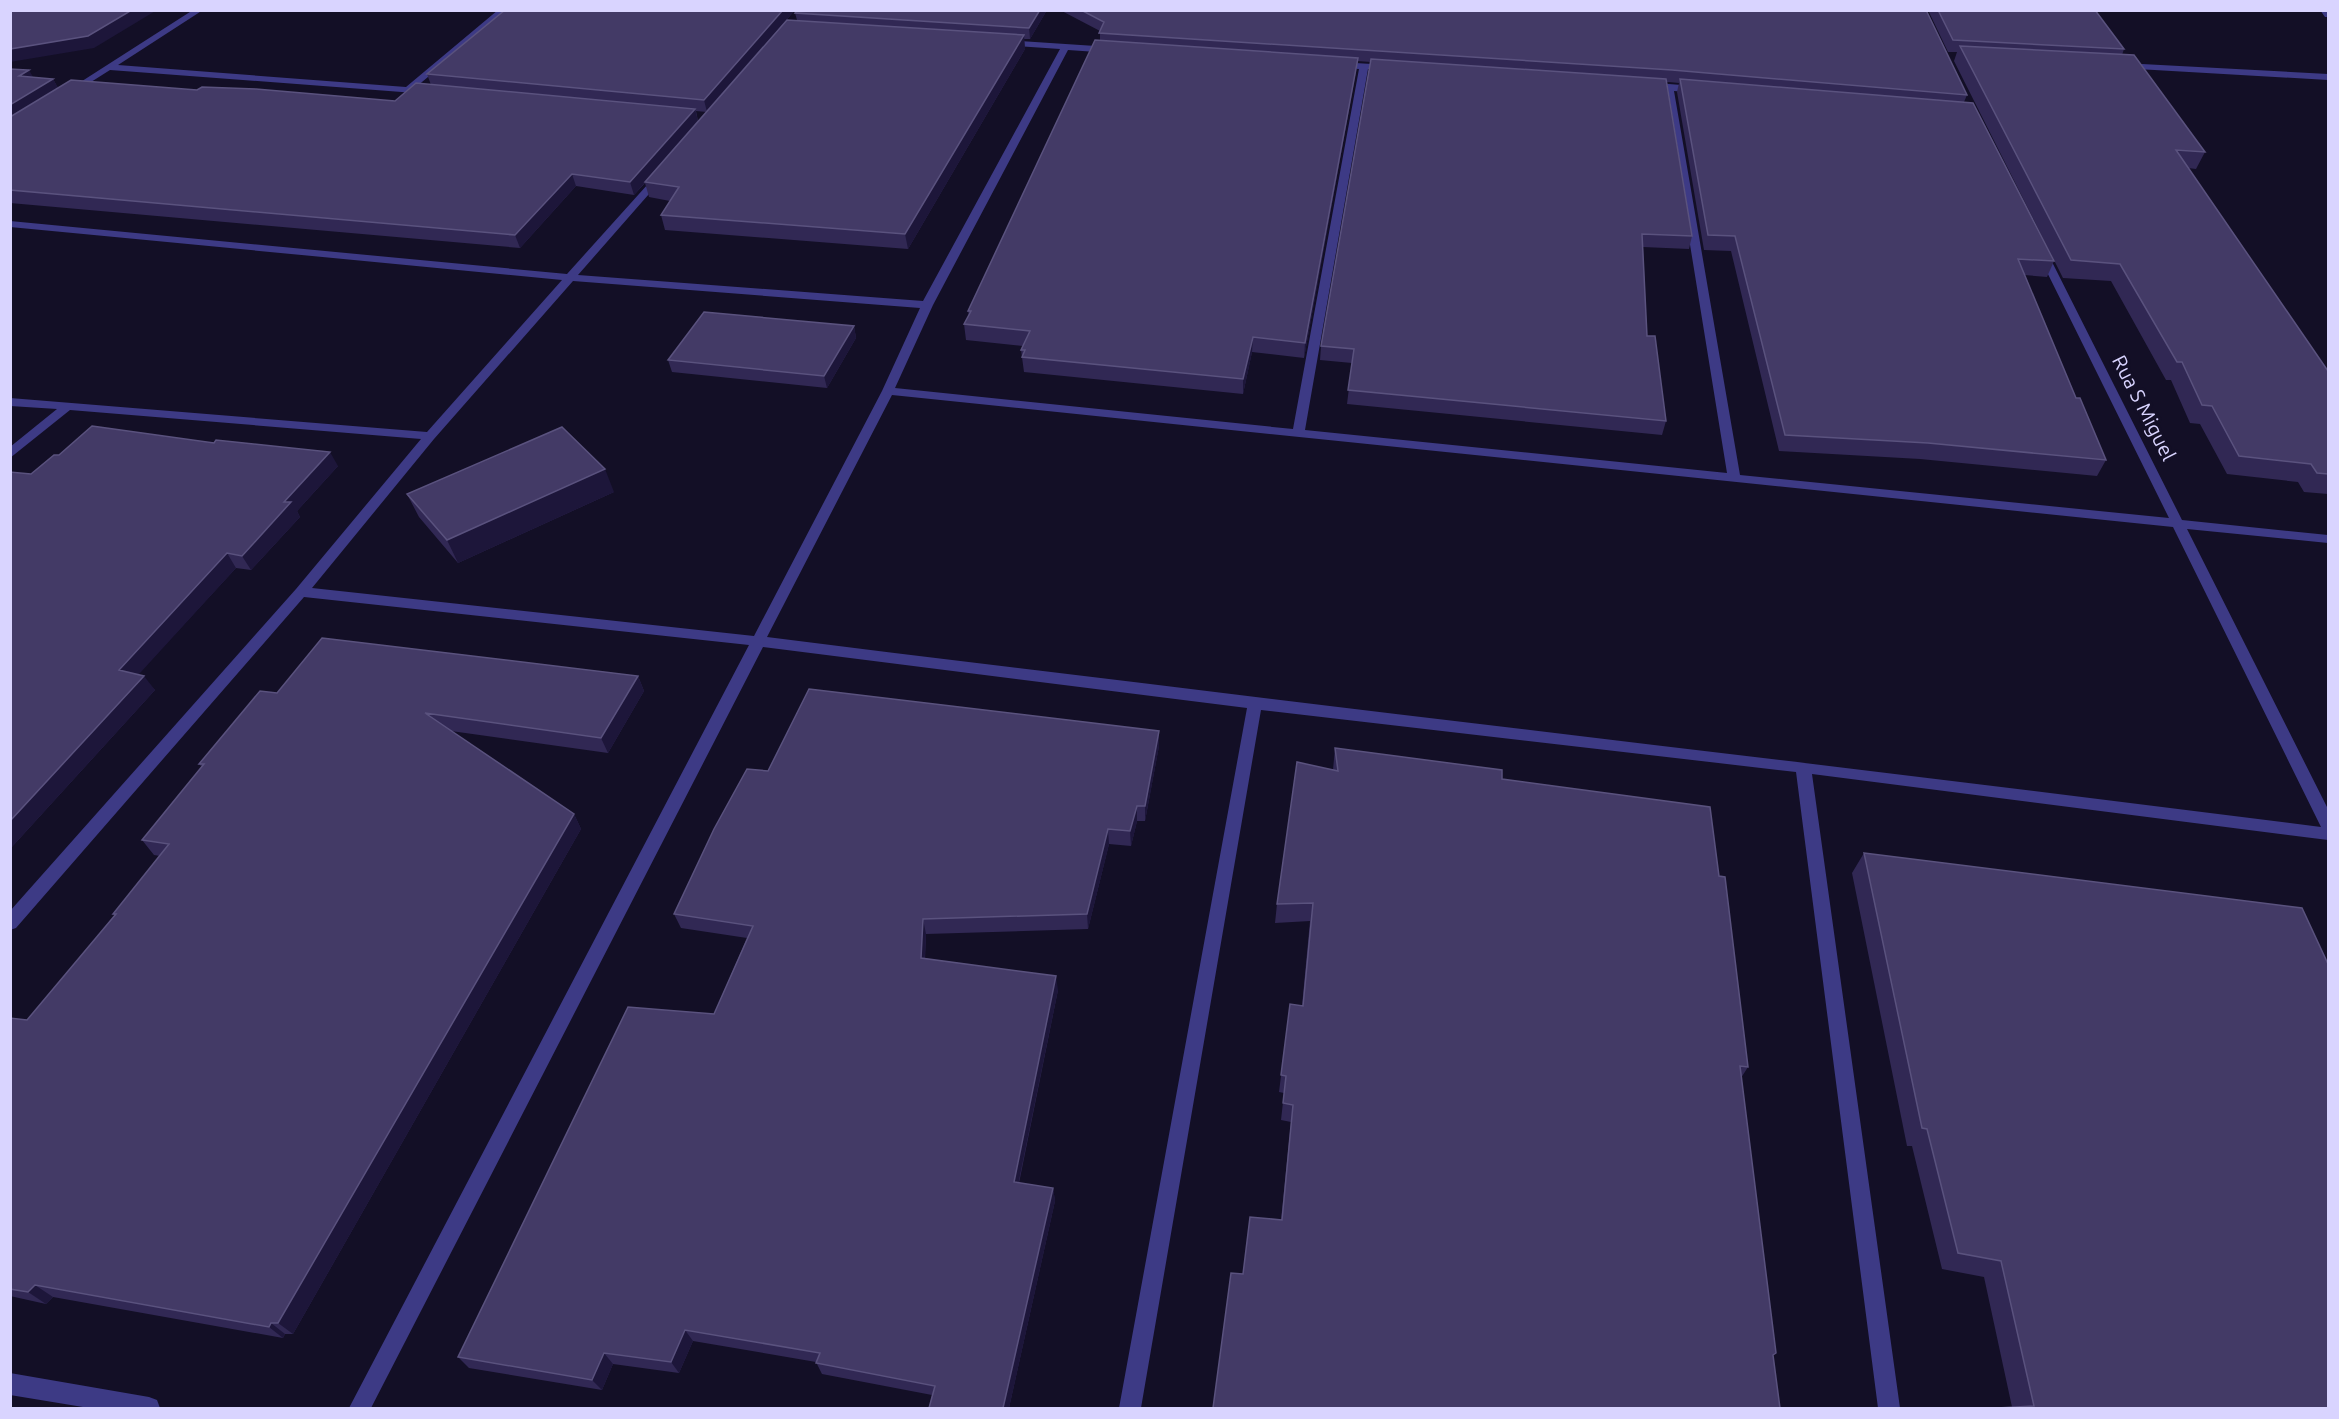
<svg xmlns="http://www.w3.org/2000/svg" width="2339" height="1419" viewBox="0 0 2339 1419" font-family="Ubuntu,sans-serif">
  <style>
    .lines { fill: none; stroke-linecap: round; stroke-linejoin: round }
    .minor { fill: #3d3a85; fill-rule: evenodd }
    .tertiary { fill: #3d3a85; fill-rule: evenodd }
    .wall { fill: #312854; fill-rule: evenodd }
    .shaded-wall { fill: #1d163a }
    .building { fill: #433a66; stroke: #5a527e; stroke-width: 1.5 }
    .labels { text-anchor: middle; stroke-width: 6; stroke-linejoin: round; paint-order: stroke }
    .street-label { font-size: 20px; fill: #d9d4ff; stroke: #130f26 }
  </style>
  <rect width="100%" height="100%" fill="#130f26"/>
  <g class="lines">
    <path class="minor" d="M193,10H203L118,65L406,87L498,10H508L416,87L431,89L432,91L428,94L110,70L72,94L65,92Z
      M1006,40L1111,47L1115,50L1111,53L1068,50L933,305L895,388L1293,429L1359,69L1338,68L1334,65L1338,62L1389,65L1393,68L1392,70L1368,69L1305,430L1727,473L1665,90L1643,86C1650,81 1695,85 1702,90L1698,93L1674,91L1740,475L2169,518L2036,250L2041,247L2046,250L2182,520L2328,535V543L2187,529L2328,809V840L1812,774L1900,1408H1878L1796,772L1261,710L1141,1408H1119L1247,708L763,647L371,1408H349L749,645L304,597L16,928L10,930V911L296,589L421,439L70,410L10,458V447L57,409L10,406V398L427,432L562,280L10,227V221L567,274L657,174H663V178L578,275L923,301L1060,49L1003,45V41ZM573,281L920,308L882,391L754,636L312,588L434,439ZM892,395L2173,527L2321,827C1804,761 1285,702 767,637Z
      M2123,63L2328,74V80L2120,68L2119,66Z
      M10,1373L149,1397L157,1400L160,1408H89L10,1395Z"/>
    <path class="tertiary" d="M2320,10H2328V17H2325Z"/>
  </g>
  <path class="wall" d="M505,10H795L741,73L797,20L795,13L797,10H1047L1030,39H1024L1025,49L908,249L665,230L661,215L670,201L649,197L645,183L634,195L576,186L520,248L10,203V69L34,78L53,79L58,88L197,90L395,101L431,85L427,74ZM696,111L707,112L698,121Z
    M1060,10H1926L1967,95L1964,102L2054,261L2047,277L2024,275L2076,398L2106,460L2097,476L1920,459L1779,451L1731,251L1704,250L1677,92L1679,83L1669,82H1667L1692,236L1689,249L1643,247L1647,336L1666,421L1662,435L1347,404L1352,363L1320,360L1321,346L1371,62L1357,61L1356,71L1304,358L1252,352L1243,394L1024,372L1021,350L1023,346L966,340L964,324L969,316L968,311L1100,40V31Z
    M1928,10H2095L2124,49L2122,55L2205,152L2196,169L2188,168L2328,371V494L2304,492L2298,482L2227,474L2200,424L2190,423L2171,380H2166L2111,281L2063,278L1954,61L1957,52H1948Z
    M854,326L856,338L827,388L672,372L668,360Z
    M338,466L297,511L300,517L251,570L236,568L138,674L155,690L10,849L31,474Z
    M614,492L458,563L419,517L407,494Z
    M638,676L644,691L608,753L451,731L574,814L581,829L293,1334H285L283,1338L53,1297L46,1304L10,1296V1018L27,1020L115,916L113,914L160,856L154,855L142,840L202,767L199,764L277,693Z
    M1159,746L1145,821H1137L1131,846L1109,844L1088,929L926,934L925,958L1058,990L1019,1183L1053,1188L1055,1201L1009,1408H929L932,1395L822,1374L816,1362L693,1341L679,1373L613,1364L602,1390L469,1368L458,1357L714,1014L747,938L681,928L674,914L768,771Z
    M1335,748L1502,779L1719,876L1748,1067L1741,1078L1243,1274L1281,1220L1291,1122L1281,1120L1284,1093L1279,1092L1290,1004L1302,1006L1310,921L1275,923L1277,904L1333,770Z
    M1864,853L2328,1408H1996L2012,1407L1984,1277L1942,1269L1912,1146H1907L1852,873Z"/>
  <path class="shaded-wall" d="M132,10H157L94,48L10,62V49Z
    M783,10H795L707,112L704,100Z
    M1040,10H1047L1030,39L1029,28Z
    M1024,35L1025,49L908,249L905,234Z
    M1358,58L1356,71L1304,358L1305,343Z
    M29,70L36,82L19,76Z
    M53,79L60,91L10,122V105Z
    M695,109L698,121L634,195L630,182Z
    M572,174L576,186L520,248L515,235Z
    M854,326L856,338L827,388L824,376Z
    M1253,337L1252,352L1243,394V379Z
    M330,452L338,466L297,511L300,517L251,570L242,556L284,502Z
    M605,469L614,492L458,563L447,540Z
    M227,553L236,568L130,684L119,670Z
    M144,676L155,690L10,849V821Z
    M638,676L644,691L608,753L601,738Z
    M1159,731V746L1145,821V806Z
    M1137,806V821L1131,846L1130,831Z
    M574,814L581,829L293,1334L278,1323Z
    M1108,829L1109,844L1088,929L1087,914Z
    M923,919L926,934L924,972L921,958Z
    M1056,976L1058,990L1016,1195L1014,1182Z
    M1053,1188L1055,1201L1009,1408H1003Z
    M35,1285L53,1297L46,1304L28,1292Z
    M271,1323L285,1334L283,1338L269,1327Z
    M685,1330L693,1341L679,1373L671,1362Z
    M604,1353L613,1364L602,1390L592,1380Z"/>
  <path class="building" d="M10,10H132L88,36L10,49Z
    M505,10H783L704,100L427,74Z
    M797,10H1040L1029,28L795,13Z
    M1081,10H1926L1967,95L1672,70L1099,33L1104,22Z
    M1938,10H2095L2124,49L1953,40Z
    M787,20L1024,35L905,234L661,215L679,187L645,182Z
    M1095,40L1358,58L1305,343L1253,337L1243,379L1022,357L1025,350H1021L1030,331L964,324L971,311H968Z
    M1960,46L2134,55L2205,152L2176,150L2328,371V474L2317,473L2311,464L2239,456L2212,406L2202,405L2182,362H2177L2120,264L2071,260Z
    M1371,59L1666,79L1692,236L1642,234L1647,336H1655L1666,421L1348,390L1354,349L1321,346Z
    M10,69L29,70L19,76L53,79L10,105Z
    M1680,79L1973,103L2054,261L2018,259L2076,398H2080L2106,460L1928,443L1785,435L1735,236L1708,235Z
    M71,80L197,90L202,87L256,89L395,101L416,83L695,109L630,182L572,174L515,235L10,190V117Z
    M704,312L854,326L824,376L668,360Z
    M92,426L214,443L216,440L330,452L284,502H291L242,556L227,553L119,670L144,676L10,821V472L31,474L54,455H59Z
    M562,427L605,469L447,540L407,494Z
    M322,638L638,676L601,738L425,713L574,814L278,1323H271L269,1327L35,1285L28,1292L10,1289V1018L27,1020L116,914H113L169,844L142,840L204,764H199L260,691L277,693Z
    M809,689L1159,731L1145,806H1137L1130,831L1108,829L1087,914L923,919L921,958L1056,976L1014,1182L1053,1188L1003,1408H929L935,1386L816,1363L820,1353L685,1330L671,1362L604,1353L592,1380L458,1357L628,1007L714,1014L753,926L674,914L714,829L747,769L768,771Z
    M1335,748L1502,770V779L1710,807L1719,876L1725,877L1748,1067L1740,1066L1776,1353L1773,1355L1780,1408H1213L1231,1273L1243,1274L1250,1217L1282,1220L1293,1105L1283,1103L1286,1076L1281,1075L1290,1004L1303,1006L1313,903L1277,904L1297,762L1338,771Z
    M1864,853L2302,908L2328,964V1408H1997L2034,1406L2001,1261L1958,1253L1927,1129L1922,1128Z"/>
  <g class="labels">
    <g class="street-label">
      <text transform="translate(2144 408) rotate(63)" y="7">Rua S Miguel</text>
    </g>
  </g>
  <rect width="2339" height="1419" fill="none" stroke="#d9d4ff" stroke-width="24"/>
</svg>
